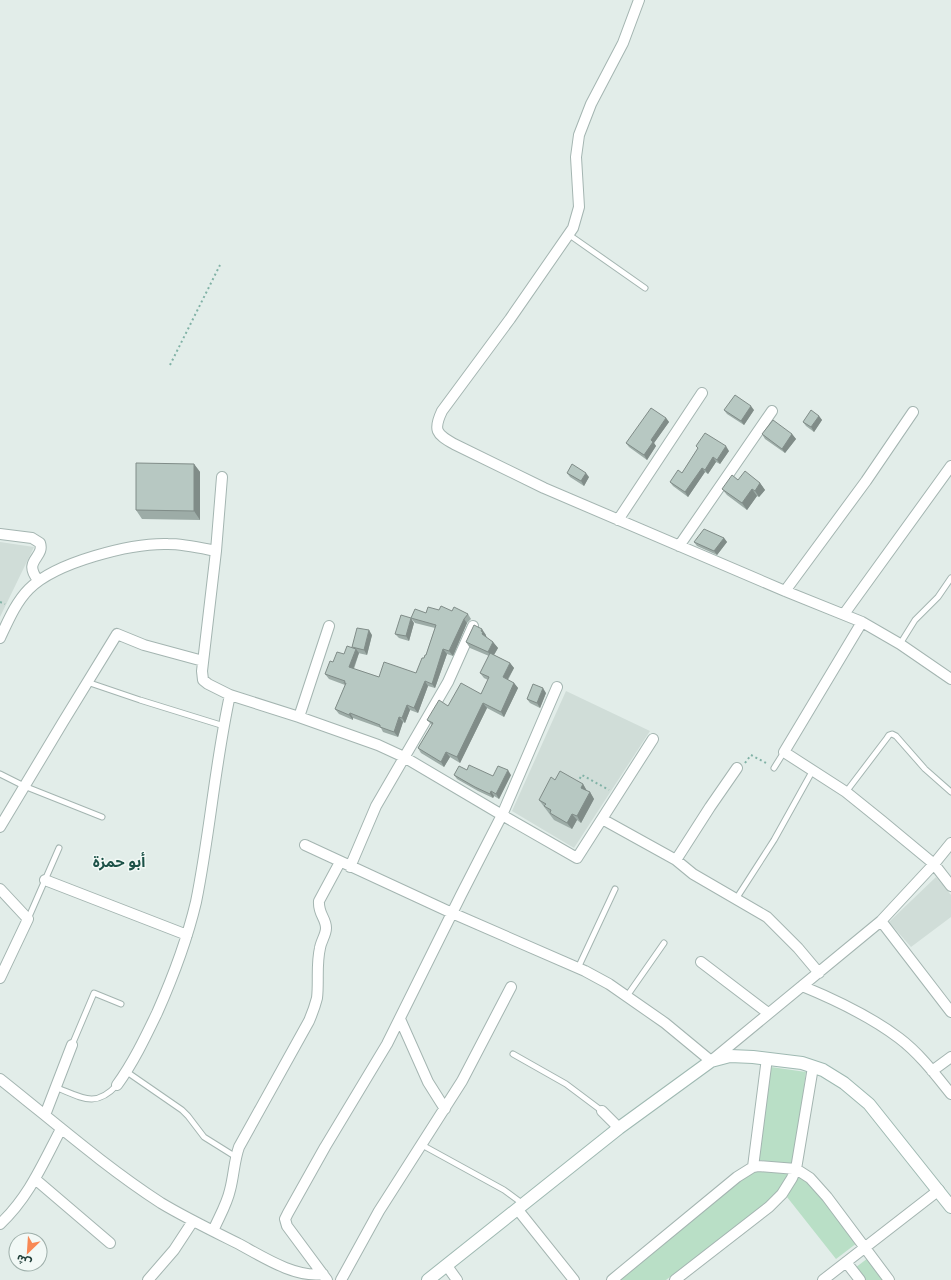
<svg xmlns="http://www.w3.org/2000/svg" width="951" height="1280" viewBox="0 0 951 1280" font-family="'Noto Sans','Noto Sans Arabic',sans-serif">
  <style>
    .built { fill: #d0ddd8 }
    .green { fill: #b9dfc6 }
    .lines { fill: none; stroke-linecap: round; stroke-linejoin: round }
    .lane-casing { stroke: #a4b5b1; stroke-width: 7 }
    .street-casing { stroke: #a4b5b1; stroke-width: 12 }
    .secondary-casing { stroke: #9fb9b2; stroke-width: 14 }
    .path { stroke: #81b2a6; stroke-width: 2; stroke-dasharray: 2 3; stroke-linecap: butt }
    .lane { stroke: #fff; stroke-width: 5 }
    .street { stroke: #fff; stroke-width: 10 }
    .secondary { stroke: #fff; stroke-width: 12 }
    .wall { fill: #9daca7 }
    .shaded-wall { fill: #808c88 }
    .building { fill: #b7c8c2; stroke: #808c88 }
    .labels { text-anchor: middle; stroke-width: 3; stroke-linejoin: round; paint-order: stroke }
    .neighbourhood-label { font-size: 15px; font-weight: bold; fill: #1c5248; stroke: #f2f9f6 }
  </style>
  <rect width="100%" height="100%" fill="#e2ede9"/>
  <path class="built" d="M0,542L34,547L0,617Z
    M566,691L650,731L574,848L512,811Z
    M936,877L951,895V917L911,947L889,922Z"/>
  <path class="green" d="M771,1067L806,1072L793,1165L758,1160Z
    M753,1171H758L788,1174L784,1184L772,1199L666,1280H619Z
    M799,1175L815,1188L857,1243L836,1259L787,1197Z
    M868,1258L884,1280H864L855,1268Z"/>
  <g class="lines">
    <defs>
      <path id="lane" d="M568,234L645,288
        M900,644L915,620L938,597L951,578
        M87,682L140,700L224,726
        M774,768L784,752
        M0,774L24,786L102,817
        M846,792L887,738L889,735L892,734L896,736L925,769L951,792
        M736,899L774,840L813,770
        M28,919L59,848
        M578,968L615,889
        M627,996L664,943
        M72,1045L94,993L121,1004
        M513,1054L566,1084L602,1111
        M127,1072L182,1110L188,1116L204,1137L236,1157
        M55,1087C81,1097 95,1109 117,1085
        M422,1145L504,1190L523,1204"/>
      <path id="street" d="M639,0L623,43L591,104L579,135L576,157L579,207L573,228L510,319L442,411C433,430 436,434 454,444L544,488L785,591L862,622L900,644L951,679
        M222,477L216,551L202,671L203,680L208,684L230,695L299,717L378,745L404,757L502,815L577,858L653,739
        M618,520L702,393
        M0,534L32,538L40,543C45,558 22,560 38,580
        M679,546L772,411
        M785,591L866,481L913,412
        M844,614L951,466
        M862,622L784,752L846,792L882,821L934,864L951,886
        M0,638C8,621 16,602 29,589C56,562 131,543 168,544C184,544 201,548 216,551
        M299,717L329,626
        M602,819L676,860L693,874L767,917L798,948L819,973
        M0,827L63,722L117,634L144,645L203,661
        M305,845L452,913L585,971L609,984L665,1023L711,1061L881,921L934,864L951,843
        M676,860L710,807L737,768
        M350,867L376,806L448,682L473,626
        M45,880L187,935
        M0,889L28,919L0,978
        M881,921L951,1012
        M701,962L768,1013
        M802,986C836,1000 870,1016 899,1038C919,1053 935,1074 951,1094
        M400,1019L428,1082L445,1109
        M932,1071L951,1057
        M0,1079C53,1121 104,1166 161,1203C186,1218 213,1231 239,1244C263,1257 295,1278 323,1274
        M117,1085C133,1063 145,1038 157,1013C173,977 187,940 196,902C210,833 215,763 230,695
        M602,1111L619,1128
        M45,1115L72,1045
        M753,1167L758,1166L796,1169L810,1178L827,1197L889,1280
        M35,1179L110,1243
        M518,1210L574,1280
        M0,1224C29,1197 43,1163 61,1129
        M213,1231C219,1217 227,1204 230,1190C234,1175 234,1161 239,1147L309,1021C312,1014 315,1006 317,998C319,982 316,965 320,948C321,941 326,935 326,928C326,918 318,914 319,901L340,862
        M846,1262L860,1280
        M447,1266L457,1280
        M148,1280L174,1250L193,1221
        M327,1280L287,1226L285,1219L288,1213L325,1147L387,1044L461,895L502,815L557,687
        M341,1280L379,1211L462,1081L511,987
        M612,1280L737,1177L753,1167L767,1058
        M675,1280L769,1207L782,1194L792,1178L796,1169L813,1067
        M823,1280L939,1190"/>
      <path id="secondary" d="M428,1280L619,1128L711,1061L730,1056L753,1057L802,1063L823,1070L844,1083L869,1104L951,1207"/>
    </defs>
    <use href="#lane" class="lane-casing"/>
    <use href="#street" class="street-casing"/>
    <use href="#secondary" class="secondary-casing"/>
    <path class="path" d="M170,365L220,265
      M0,602L5,604
      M745,763L751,755L768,764
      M577,783L582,775L609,790"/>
    <use href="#lane" class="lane"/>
    <use href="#street" class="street"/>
    <use href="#secondary" class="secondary"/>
  </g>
  <path class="wall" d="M724,410H754L744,425L727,414Z
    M819,416L822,420L814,432L806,426L803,422Z
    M666,418L669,422L654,443L656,446L647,460L629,447L626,443Z
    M762,434H792L796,439L785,453L765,439Z
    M696,446L729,451L720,464L716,462L708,474L705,472L688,497L673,486L670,482L682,473L698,448Z
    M194,464L200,472V520L142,519L136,510Z
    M567,473L589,477L584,486L570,477Z
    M738,480L760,483L765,490L759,497L757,496L747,510L727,495L722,489Z
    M724,538L727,542L717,555L697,546L694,542Z
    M439,610L468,614L471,619L467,623L453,656L447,654L435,688L428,686L418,713L410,710L405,723L403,722L398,737L383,732L381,728L353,718V720L339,714L335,709L345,685L329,679L325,674L333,662L372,635L367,655L358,653H359L354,669L379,677L416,673L424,658L426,655L435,628L415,623L411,618L426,613Z
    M414,623L409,641L399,638L395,634Z
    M486,635V636L487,638L493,642L498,648L494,655L510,663L514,668L508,680L514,683L518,688L504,717L487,708L460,763L450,757L444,767L421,753L418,748L432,725L427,720L448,706L481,694L488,680L484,678L480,673L489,656L470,648L466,642Z
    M546,693L540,708L530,703L527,699Z
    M454,775L493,776L511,775L499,799L494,796L493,798L478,791L457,779Z
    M555,780L583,784L587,791L590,792L594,799L581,823L577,820L572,829L554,820L539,800Z"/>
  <path class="shaded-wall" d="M751,406L754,410L744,425L741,421Z
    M819,416L822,420L814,432L811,427Z
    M666,418L669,422L654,443L656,446L647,460L644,455L651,440Z
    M792,434L796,439L785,453L782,449Z
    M726,446L729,451L720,464L717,460Z
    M713,457L716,462L708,474L705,470Z
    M194,464L200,472V520L194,511Z
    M702,468L705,472L688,497L685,492Z
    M586,473L589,477L584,486L581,481Z
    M760,483L765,490L759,497L755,491Z
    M752,489L757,496L747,510L742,503Z
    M724,538L727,542L717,555L714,551Z
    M411,618L414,623L409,641L406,636Z
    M464,619L467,623L453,656L449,651Z
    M482,629L486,635V636L487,638L482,634L481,631Z
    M369,630L372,635L367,655L364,650Z
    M493,642L498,648L492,658L488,652Z
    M356,649L359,653L352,672L349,667Z
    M443,649L447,654L435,688L432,684Z
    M510,663L514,668L506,682L503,677Z
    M425,681L428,686L418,713L414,708Z
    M514,683L518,688L504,717L501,712Z
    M543,688L546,693L540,708L537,703Z
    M483,703L487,708L460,763L457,757Z
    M407,705L410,710L405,723L402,718Z
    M350,713L353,718V720L349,715Z
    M399,717L403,722L398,737L394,732Z
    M446,752L450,757L444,767L441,762Z
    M508,770L511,775L499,799L496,794Z
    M583,784L587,791L585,794L581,788Z
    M491,791L494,796L493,798L490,794Z
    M590,792L594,799L581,823L577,816Z
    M572,814L577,820L572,829L567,823Z"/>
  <path class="building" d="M735,395L751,406L741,421L724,410Z
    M651,408L666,418L651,440L653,442L644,455L626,443Z
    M811,410L819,416L811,427L803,422Z
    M773,420L792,434L782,449L762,434Z
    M705,433L726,446L717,460L713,457L705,470L702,468L685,492L670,482L678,470L682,473L698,448L696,446Z
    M136,463L194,464V511L136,510Z
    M572,464L586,473L581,481L567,473Z
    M745,471L760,483L755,491L752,489L742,503L722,489L732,475L738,480Z
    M704,529L724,538L714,551L694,542Z
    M441,606L452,611L454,607L468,614L464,619L449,651L443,649L432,684L425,681L414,708L407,705L402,718L399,717L394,732L380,727V725L350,713L349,715L335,709L346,683H344L345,681L325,674L330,661L333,662L337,652L344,654L347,646L356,649L349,667L379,677L384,662L416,673L422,658H424L425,655H426L436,625L411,618L415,609L426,613L428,607L439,610Z
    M401,615L411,618L406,636L395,634Z
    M474,625L482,629L481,631L483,632L482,634L493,642L488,652L466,642Z
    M357,628L369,630L364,650L352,647Z
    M490,653L510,663L503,677L514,683L501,712L483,703L457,757L446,752L441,762L418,748L433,723L427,720L439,700L448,706L461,683L481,694L489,677L480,673Z
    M533,684L543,688L537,703L527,699Z
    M469,765L493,776L498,766L508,770L496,794L491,791L490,794L475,787L454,775L459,766L467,770Z
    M560,771L583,784L581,788L590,792L577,816L572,814L567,823L550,813L551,810L544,806L546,804L539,800L551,777L555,780Z"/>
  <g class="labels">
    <g class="neighbourhood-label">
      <text x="119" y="867">أبو حمزة</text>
    </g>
  </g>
  <g transform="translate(28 1252) rotate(205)"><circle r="19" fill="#f2f9f6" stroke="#9eafaa"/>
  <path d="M0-3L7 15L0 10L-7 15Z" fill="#f88854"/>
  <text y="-6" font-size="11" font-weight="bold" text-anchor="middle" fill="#213f39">ش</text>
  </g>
</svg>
